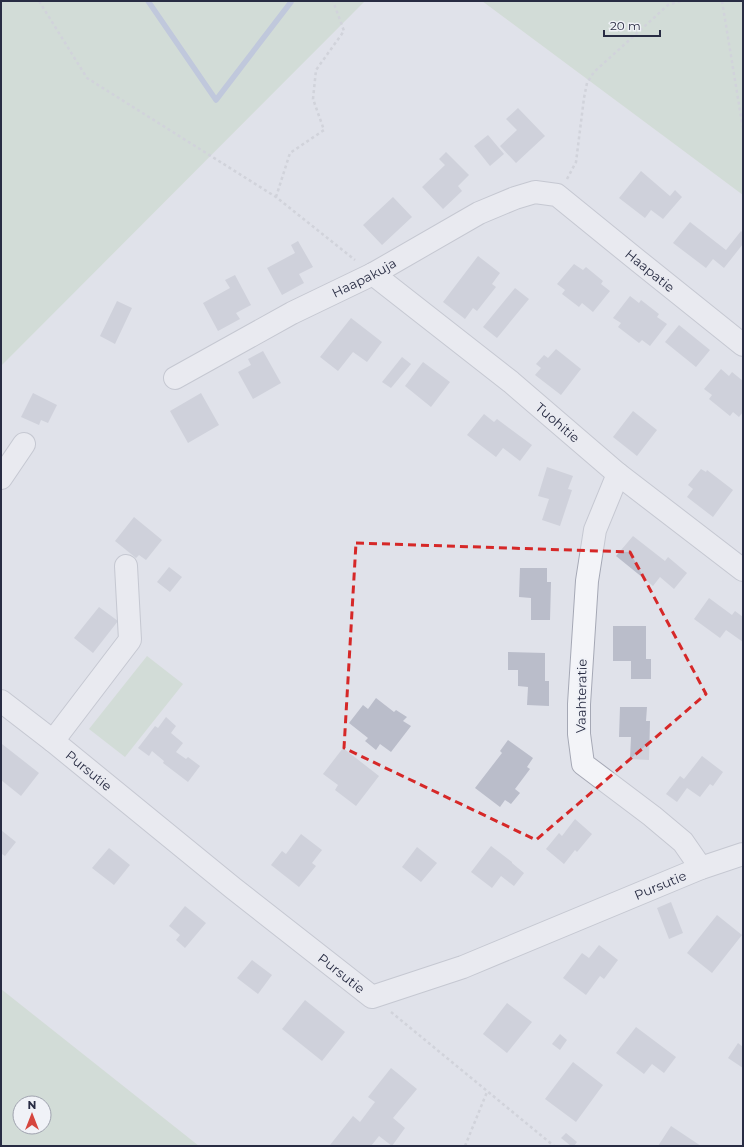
<svg xmlns="http://www.w3.org/2000/svg" width="744" height="1147" viewBox="0 0 744 1147" font-family="Montserrat,sans-serif">
  <style>
    .green { fill: #c2d5c1; fill-rule: evenodd }
    .lines { fill: none; stroke-linecap: round; stroke-linejoin: round }
    .stream { stroke: #99a8cc; stroke-width: 5.5 }
    .building { fill: #babdca }
    .minor-casing { stroke: #a5a8b5; stroke-width: 24 }
    .path { stroke: #bec0c9; stroke-width: 2.5; stroke-dasharray: 3 3; stroke-linecap: butt }
    .minor { stroke: #f3f4f8; stroke-width: 22 }
    .marked { fill: none; stroke: #d62828; stroke-width: 3; stroke-dasharray: 8 5; stroke-linejoin: round }
    .labels { text-anchor: middle; stroke-width: 4; stroke-linejoin: round; paint-order: stroke }
    .street-label { font-size: 13px; fill: #282c43; stroke: #f0f2f7 }
  </style>
  <rect width="100%" height="100%" fill="#e0e2ea"/>
  <path class="green" d="M1,1H365L1,366Z
    M482,1H743V195Z
    M147,656L183,684L125,757L89,729Z
    M1,989L199,1146H1ZM20,1103H44V1127H20Z"/>
  <g class="lines">
    <path class="stream" d="M148,1L216,100L291,2L290,1"/>
  </g>
  <path class="building" d="M518,108L545,136L516,163L500,146L517,130L506,119Z
    M488,135L504,154L490,166L474,146Z
    M446,152L469,175L458,186L462,191L443,209L422,187L445,165L439,159Z
    M641,171L670,196L675,190L682,197L663,219L651,210L645,218L619,198Z
    M393,197L412,217L382,245L363,225Z
    M690,222L726,250L741,231L743,233V244L724,268L713,259L706,268L673,243Z
    M298,241L313,267L299,274L304,283L282,295L267,268L295,253L291,245Z
    M478,256L500,273L492,284L496,287L477,311L473,308L465,319L443,302Z
    M574,264L583,270L586,267L603,281L601,284L610,291L593,312L582,303L579,307L562,294L565,290L557,284Z
    M235,275L251,305L236,313L240,319L218,331L203,303L230,288L225,280Z
    M515,288L529,299L497,338L483,327Z
    M630,296L639,303L641,300L659,314L657,317L667,324L650,346L642,340L639,343L618,327L621,323L613,318Z
    M117,301L132,308L115,344L100,336Z
    M351,318L382,342L367,362L353,352L338,371L320,357Z
    M679,325L710,350L696,367L665,342Z
    M556,349L581,369L561,395L535,375L541,368L536,364L544,355L548,358Z
    M263,351L281,383L253,399L238,372L251,365L248,359Z
    M402,357L411,364L391,388L382,382Z
    M423,362L450,382L431,407L405,386Z
    M721,369L729,376L732,372L743,381V412L739,417L733,412L730,416L709,399L712,395L704,389Z
    M33,393L57,405L48,423L41,420L39,425L21,417Z
    M201,393L219,425L188,443L170,411Z
    M633,411L657,430L637,456L613,437Z
    M484,414L494,422L497,419L532,445L520,461L503,448L496,457L467,435Z
    M547,467L573,476L568,489L572,490L560,526L542,520L549,499L538,496Z
    M701,469L706,472L707,470L733,490L713,517L687,497L693,489L688,485Z
    M134,517L162,540L146,560L139,555L136,558L115,541Z
    M633,536L665,561L668,557L687,573L674,589L660,577L653,586L616,556Z
    M169,567L182,577L170,592L157,582Z
    M520,568H547V582H551L550,620H531V598L519,597Z
    M709,598L732,615L735,611L743,617V642L726,630L720,638L694,619Z
    M99,607L118,621L93,653L74,638Z
    M613,626H646V659H651V679H631V661H613Z
    M508,652L545,653V681H549V706L527,705L528,687L518,686V670H508Z
    M376,698L394,712L396,710L407,717L403,721L411,726L391,752L380,744L376,750L365,741L368,738L349,723L363,705L368,709Z
    M620,707H647L646,721H650L649,760L630,759L631,737H619Z
    M166,717L176,726L171,733L183,743L176,752L186,759L188,757L200,766L188,782L163,763L164,761L152,751L149,756L138,748L155,726L158,728Z
    M508,740L533,758L527,767L530,769L515,789L520,793L511,804L505,800L500,807L475,788L502,753L500,751Z
    M2,744L39,773L21,796L1,780V746Z
    M343,748L379,776L356,806L335,790L338,785L323,774Z
    M702,756L723,772L713,786L710,784L700,797L687,788L677,802L666,794L680,776L684,779Z
    M575,819L592,834L577,852L575,850L564,864L546,849L559,833L562,836Z
    M1,830L16,842L5,856L2,854L1,856Z
    M301,834L322,850L312,863L316,866L299,887L271,865L282,851L286,854Z
    M491,846L512,862V863L524,873L514,886L501,876L492,888L471,872Z
    M417,847L437,863L421,882L402,867Z
    M109,848L130,865L114,885L92,868Z
    M671,902L683,933L669,939L657,908Z
    M185,906L206,923L185,948L176,940L180,935L169,926Z
    M717,915L742,935L712,973L687,953Z
    M599,945L618,960L604,979L600,976L586,995L563,978L582,953L589,958Z
    M252,960L272,975L258,994L237,978Z
    M305,1000L345,1032L322,1061L282,1029Z
    M507,1003L532,1022L507,1053L483,1034Z
    M636,1027L676,1057L664,1073L652,1064L644,1074L616,1053Z
    M560,1034L567,1040L560,1050L552,1044Z
    M738,1043L743,1047V1068L728,1058Z
    M573,1062L603,1085L576,1122L545,1099Z
    M391,1068L417,1089L393,1118L405,1128L392,1146L379,1136L371,1146H331L330,1145L353,1116L360,1122L375,1102L368,1097Z
    M671,1126L701,1146H658Z
    M566,1133L577,1142L574,1146H571L561,1138Z"/>
  <g class="lines">
    <defs>
      <g id="minor">
        <path id="s1" d="M373,274L511,382L618,474L743,570"/>
        <path id="s2" d="M175,378L292,313L373,274L479,213L515,198L535,192L557,195L637,260L743,345"/>
        <path d="M618,474L595,530L587,581L579,704V734L583,764L652,816L683,842L701,868"/>
        <path d="M1,478L24,444"/>
        <path id="s3" d="M1,701L53,741L233,888L372,997L463,967L701,868L743,854"/>
        <path d="M53,741L130,640L126,566"/>
      </g>
    </defs>
    <use href="#minor" class="minor-casing"/>
    <path class="path" d="M39,1L87,78L276,197L355,260
      M722,1L743,129
      M567,179L576,162L584,98L587,83L594,72L668,5L681,1
      M276,197L290,153L324,130L313,99L316,70L344,31L333,1
      M391,1012L554,1146
      M465,1146L487,1092"/>
    <use href="#minor" class="minor"/>
  </g>
  <path d="M0 0H744V1147H0ZM356,543L630,552L706,694L536,840L344,748Z" fill="#e0e2ea" fill-opacity=".55" fill-rule="evenodd"/>
  <path class="marked" d="M356,543L630,552L706,694L536,840L344,748Z"/>
  <g class="labels">
    <g class="street-label">
      <text dy="5" stroke="none"><textPath href="#s2" startOffset="548">Haapatie</textPath></text>
      <text dy="5" stroke="none"><textPath href="#s2" startOffset="214">Haapakuja</textPath></text>
      <text dy="5" stroke="none"><textPath href="#s1" startOffset="237">Tuohitie</textPath></text>
      <text transform="translate(581 696) rotate(-89)" y="5">Vaahteratie</text>
      <text dy="5" stroke="none"><textPath href="#s3" startOffset="112">Pursutie</textPath></text>
      <text dy="5" stroke="none"><textPath href="#s3" startOffset="784">Pursutie</textPath></text>
      <text dy="5" stroke="none"><textPath href="#s3" startOffset="436">Pursutie</textPath></text>
    </g>
  </g>
  <rect width="744" height="1147" fill="none" stroke="#282c43" stroke-width="4"/>
  <g transform="translate(32 1115)"><circle r="19" fill="#f0f2f7" stroke="#a0a3af"/>
  <path d="M0-3L7 15L0 10L-7 15Z" fill="#d6463e"/>
  <text y="-6" font-size="11" font-weight="bold" text-anchor="middle" fill="#282c43">N</text>
  </g>
  <path d="M604 30v6h56v-6" fill="none" stroke="#282c43" stroke-width="2"/>
  <text x="610" y="30" font-size="12" fill="#282c43" stroke="#f0f2f7" stroke-width="3" paint-order="stroke">20 m</text>
</svg>
